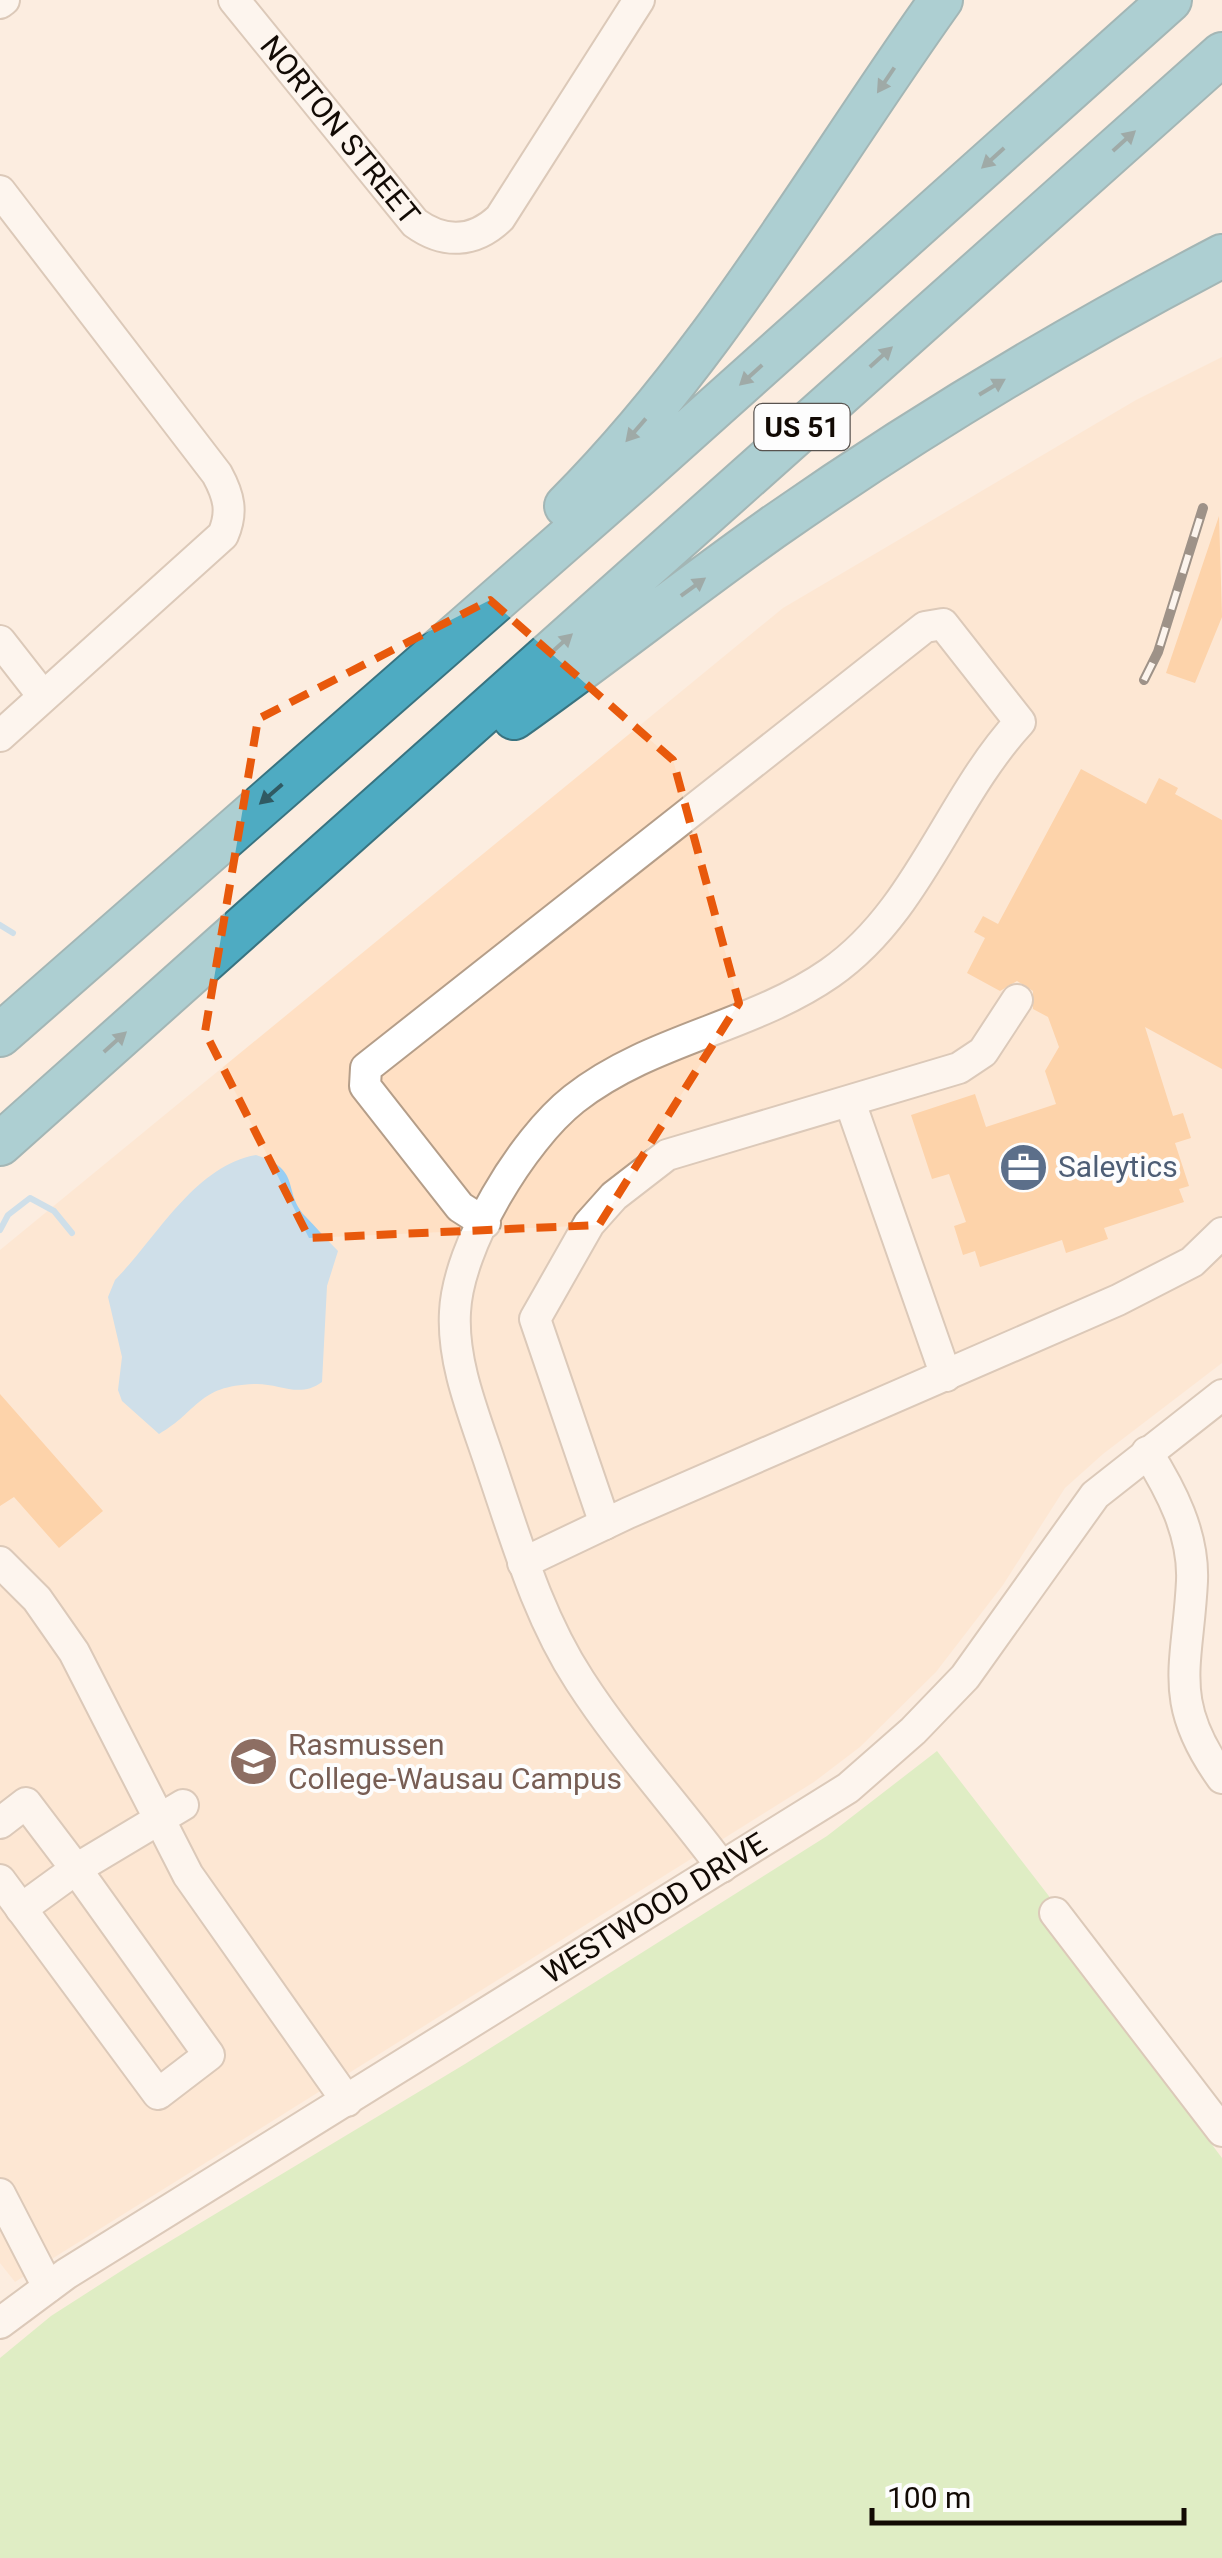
<svg xmlns="http://www.w3.org/2000/svg" width="1222" height="2558" viewBox="0 0 1222 2558" font-family="Roboto,sans-serif">
  <style>
    .built { fill: #ffe0c4 }
    .green { fill: #bceea2 }
    .water { fill: #99cef3 }
    .lines { fill: none; stroke-linecap: round; stroke-linejoin: round }
    .stream { stroke: #99cef3; stroke-width: 6 }
    .building { fill: #feb368 }
    .minor-casing { stroke: #b59e89; stroke-width: 34 }
    .highway-casing { stroke: #397380; stroke-width: 46 }
    .minor { stroke: #fff; stroke-width: 30 }
    .highway { stroke: #4eabc2; stroke-width: 42 }
    .rail-casing { stroke: #2e251e; stroke-width: 10 }
    .rail { stroke: #fdfdfd; stroke-width: 6; stroke-dasharray: 19; stroke-linecap: butt }
    .oneway { fill: #305a63 }
    .marked { fill: none; stroke: #e8590c; stroke-width: 8; stroke-dasharray: 20 12; stroke-linejoin: round }
    .labels { text-anchor: middle; stroke-width: 8; stroke-linejoin: round; paint-order: stroke }
    .shield { fill: #fdfdfd; stroke: #58534f; stroke-width: 2.5 }
    .shield-label { font-size: 28px; font-weight: bold; fill: #120a04 }
    .street-label { font-size: 30px; fill: #120a04; stroke: #fdfdfd }
    .service-label { font-size: 30px; fill: #4e5e75; stroke: #fdfdfd; text-anchor: start }
    .education-label { font-size: 30px; fill: #785e54; stroke: #fdfdfd; text-anchor: start }
  </style>
  <rect width="100%" height="100%" fill="#fcede0"/>
  <path class="built" d="M1222,357V1363L1103,1454L1065,1488L1003,1585L936,1672L860,1747L814,1782L15,2282L0,2263V1250L783,608L1136,400Z"/>
  <path class="green" d="M937,1751L1055,1904L1040,1915L1222,2158V2558H0V2358L51,2316L132,2264L465,2064L827,1836Z"/>
  <path class="water" d="M256,1155C303,1170 282,1191 305,1216C316,1227 326,1239 338,1251L327,1286L322,1382C299,1399 280,1383 254,1384C197,1386 199,1411 159,1434L122,1401L118,1390L122,1357L108,1297L115,1280C156,1239 194,1166 256,1155Z"/>
  <g class="lines">
    <path class="stream" d="M0,925L13,933
      M0,1230L8,1215L30,1198L54,1211L72,1233"/>
  </g>
  <path class="building" d="M1219,516L1222,617L1195,683L1166,673Z
    M1081,769L1146,804L1159,778L1178,788L1175,794L1222,820V1069L1145,1027L1173,1116L1183,1113L1191,1138L1175,1143L1189,1186L1179,1189L1184,1202L1104,1228L1108,1239L1066,1253L1062,1240L980,1267L975,1251L963,1255L954,1226L966,1222L949,1174L932,1179L911,1115L975,1094L986,1127L1056,1104L1045,1071L1059,1047L1048,1017L1033,1009V991L1017,981L1000,991L967,973L985,938L974,932L983,916L998,924Z
    M0,1394L103,1511L59,1548L14,1497L0,1506Z"/>
  <g class="lines">
    <defs>
      <g id="minor">
        <path id="s1" d="M234,0L415,223C444,244 474,243 500,218L639,0"/>
        <path d="M0,3L4,0"/>
        <path d="M0,191L217,474C229,496 233,512 223,535L0,736"/>
        <path d="M0,641L43,696"/>
        <path d="M850,1102L946,1376"/>
        <path d="M485,1223L460,1207L365,1086L366,1068L925,627L943,624L1020,722C949,799 918,912 830,973C751,1028 650,1039 574,1099C522,1140 458,1246 455,1312C452,1364 475,1417 491,1466C516,1539 537,1615 580,1681C622,1746 676,1805 722,1867"/>
        <path d="M1147,1452C1171,1490 1194,1534 1192,1581C1188,1666 1166,1700 1222,1778"/>
        <path d="M605,1524L535,1319L589,1224L614,1196L667,1155L959,1068L983,1052L1017,1000"/>
        <path d="M0,1562L37,1599L74,1652L188,1875L347,2101"/>
        <path d="M523,1563L628,1513L1118,1300L1192,1262L1222,1233"/>
        <path d="M0,1823L26,1803L76,1869L21,1909"/>
        <path d="M0,1880L158,2094L209,2055L76,1869L183,1805"/>
        <path d="M1055,1913L1222,2131"/>
        <path d="M0,2194L48,2287"/>
        <path id="s2" d="M0,2323L66,2274L848,1788L913,1731L965,1677L1095,1495L1222,1395"/>
      </g>
      <path id="highway" d="M566,506C716,356 819,171 941,0
        M514,718C601,656 685,590 772,528C915,428 1067,337 1222,256
        M0,1035L637,477L1170,0
        M0,1144L1222,54"/>
    </defs>
    <use href="#minor" class="minor-casing"/>
    <use href="#highway" class="highway-casing"/>
    <use href="#minor" class="minor"/>
    <use href="#highway" class="highway"/>
    <defs>
      <path id="rail" d="M1144,680L1158,652L1203,508"/>
    </defs>
    <use href="#rail" class="rail-casing"/>
    <use href="#rail" class="rail"/>
  </g>
  <defs><path id="oneway-solid" d="M-6-.8H1V-3.2L6.5 0L1 3.2V.8H-6Z" transform="scale(2.5)"/></defs>
  <g class="oneway">
    <use href="#oneway-solid" transform="translate(886 80) rotate(124)"/>
    <use href="#oneway-solid" transform="translate(1124 141) rotate(-42)"/>
    <use href="#oneway-solid" transform="translate(993 158) rotate(138)"/>
    <use href="#oneway-solid" transform="translate(881 357) rotate(-42)"/>
    <use href="#oneway-solid" transform="translate(751 375) rotate(138)"/>
    <use href="#oneway-solid" transform="translate(992 387) rotate(-31)"/>
    <use href="#oneway-solid" transform="translate(636 430) rotate(131)"/>
    <use href="#oneway-solid" transform="translate(693 587) rotate(-36)"/>
    <use href="#oneway-solid" transform="translate(561 644) rotate(-42)"/>
    <use href="#oneway-solid" transform="translate(271 794) rotate(139)"/>
    <use href="#oneway-solid" transform="translate(115 1042) rotate(-42)"/>
  </g>
  <path d="M0 0H1222V2558H0ZM490,600L673,760L739,1003L599,1225L309,1238L205,1032L258,719Z" fill="#fcede0" fill-opacity=".55" fill-rule="evenodd"/>
  <path class="marked" d="M490,600L673,760L739,1003L599,1225L309,1238L205,1032L258,719Z"/>
  <defs>
    <symbol id="office-disc" viewBox="-11 -11 22 22"><circle r="9.5" fill="#5c6f8a" stroke="#fdfdfd"/><path d="M-6-3h4V-5.5h4V-3h4V5H-6ZM-1-4.5V-3h2v-1.5ZM-6 0V1H6V0Z" fill="#fff"/></symbol>
    <symbol id="university-disc" viewBox="-11 -11 22 22"><circle r="9.5" fill="#8d6e63" stroke="#fdfdfd"/><path d="M0-5L7-2L0 1L-7-2ZM-4 1L0 2.5L4 1V4Q0 6-4 4Z" fill="#fff"/></symbol>
  </defs>
  <g fill-rule="evenodd">
    <use href="#office-disc" x="996" y="1140" width="55" height="55"/>
    <use href="#university-disc" x="226" y="1734" width="55" height="55"/>
  </g>
  <g class="labels">
    <rect class="shield" x="754.5" y="404" width="95" height="46" rx="8"/>
    <g class="shield-label">
      <text x="802" y="437">US 51</text>
    </g>
    <g class="street-label">
      <text dy="10" stroke="none"><textPath href="#s1" startOffset="168">NORTON STREET</textPath></text>
      <text dy="10" stroke="none"><textPath href="#s2" startOffset="775">WESTWOOD DRIVE</textPath></text>
    </g>
    <g class="service-label">
      <text x="1058" y="1177">Saleytics</text>
    </g>
    <g class="education-label">
      <text x="288" y="1755">Rasmussen<tspan x="288" dy="34">College-Wausau Campus</tspan></text>
    </g>
  </g>
  <path d="M872 2508v15h312v-15" fill="none" stroke="#120a04" stroke-width="5"/>
  <text x="887" y="2508" font-size="30" fill="#120a04" stroke="#fdfdfd" stroke-width="8" paint-order="stroke">100 m</text>
</svg>
